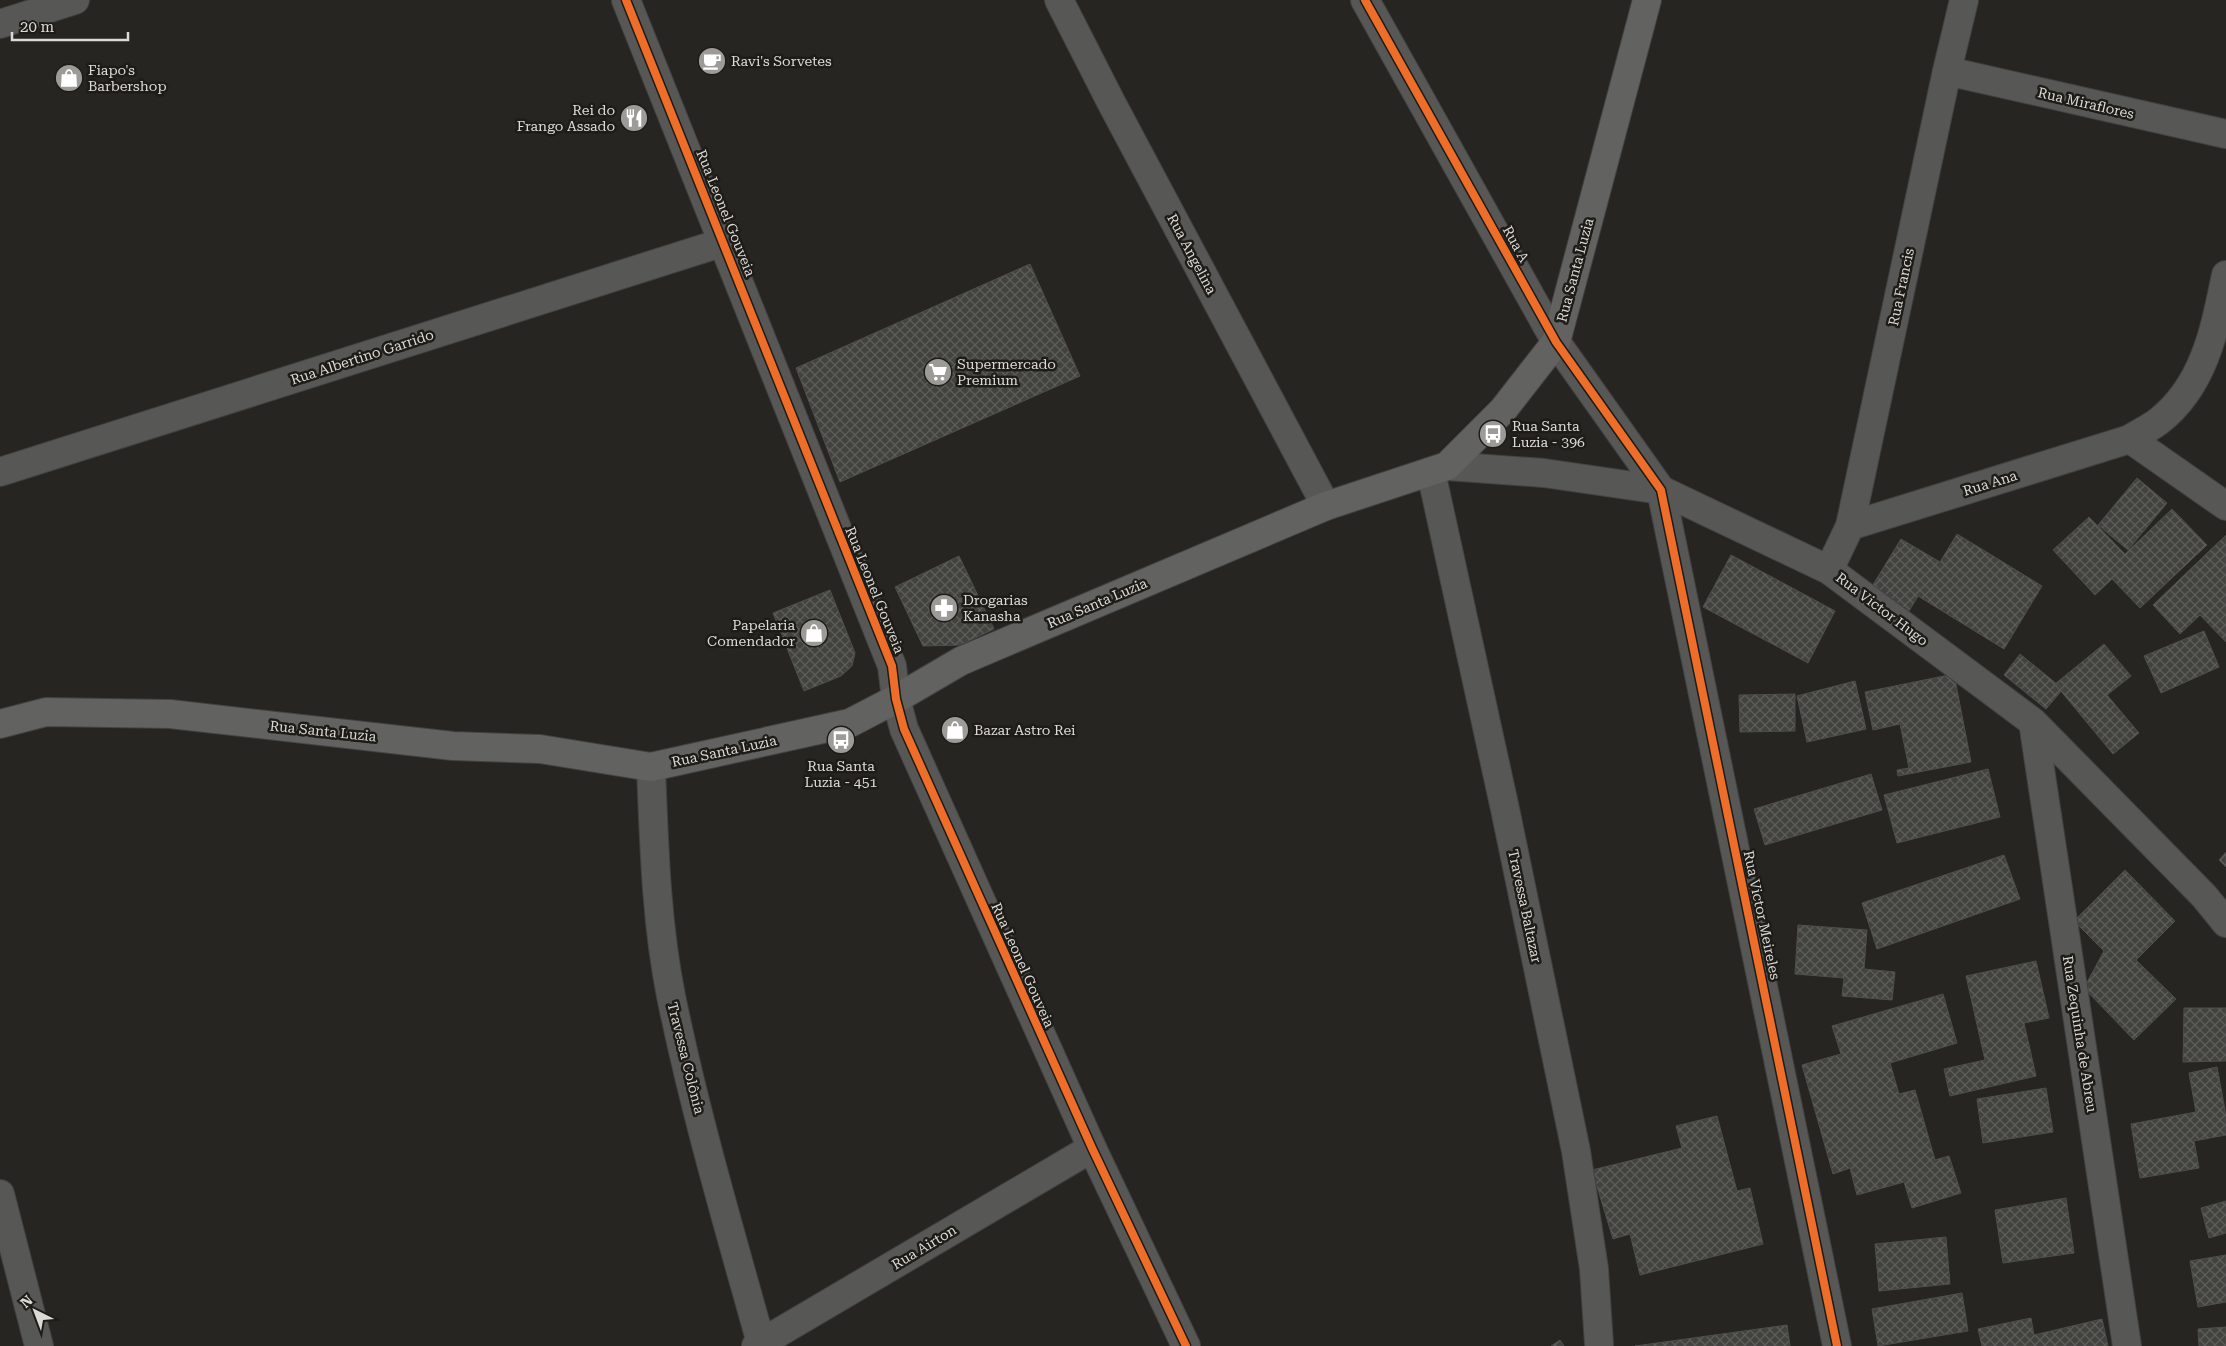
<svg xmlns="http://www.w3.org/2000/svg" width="2226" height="1346" viewBox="0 0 2226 1346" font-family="'Roboto Serif',serif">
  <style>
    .building { fill: url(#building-cross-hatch); stroke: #4f4e4c }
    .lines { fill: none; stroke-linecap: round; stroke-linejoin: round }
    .minor-casing { stroke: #424240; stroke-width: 30 }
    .secondary-casing { stroke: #424240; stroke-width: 30 }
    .minor { stroke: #575756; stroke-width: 28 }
    .secondary { stroke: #626261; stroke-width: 28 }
    .cycleway-casing { stroke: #1e1c17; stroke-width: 11 }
    .cycleway { stroke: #ee6e29; stroke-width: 8 }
    .labels { text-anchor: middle; stroke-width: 5; stroke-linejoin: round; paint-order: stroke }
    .poi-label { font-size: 14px; fill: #dcdad7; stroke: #1e1c17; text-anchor: start }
    .street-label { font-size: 14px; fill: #dcdad7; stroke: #1e1c17 }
  </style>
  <defs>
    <pattern id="building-cross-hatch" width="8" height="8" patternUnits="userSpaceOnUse" patternTransform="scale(1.25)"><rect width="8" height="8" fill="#42423f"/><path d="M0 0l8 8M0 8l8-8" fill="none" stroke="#5d5d5a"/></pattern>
  </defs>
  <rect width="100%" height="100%" fill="#262522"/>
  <path class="building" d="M1030,264L1080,376L840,482L796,368Z
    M2137,478L2167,503L2128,550L2098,525Z
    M2172,509L2207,545L2140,608L2112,579L2095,595L2053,550L2089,517L2125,554Z
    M1957,534L2042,586L2004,649L1918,596L1909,611L1871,588L1901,539L1940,562Z
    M2226,535V642L2200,615L2180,634L2153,605Z
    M1731,555L1835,611L1808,663L1703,607Z
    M959,556L994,629L960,645L923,646L895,587Z
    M830,590L855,653L852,666L841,676L804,691L773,613Z
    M2204,631L2219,667L2161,693L2144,656Z
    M2104,644L2131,676L2107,695L2139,733L2113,754L2055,684Z
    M2020,654L2063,689L2046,709L2004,675Z
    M1954,674L1971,762L1898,776L1897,770L1909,768L1900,724L1873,730L1865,692Z
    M1855,681L1866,729L1807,742L1797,696Z
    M1795,694V731L1740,732L1739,695Z
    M1988,769L2000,817L1897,843L1884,795Z
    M1871,774L1882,810L1765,845L1754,809Z
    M2226,852V867L2219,860Z
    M2004,855L2020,899L1877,949L1862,903Z
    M2125,870L2175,921L2136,960L2176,999L2134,1040L2084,988L2104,951L2074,921Z
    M1798,925L1867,930L1864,969L1895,972L1892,1000L1842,996L1844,978L1795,974Z
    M2036,961L2049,1018L2024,1023L2036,1076L1950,1096L1944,1069L1985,1060L1966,976Z
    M1943,994L1957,1043L1890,1063L1899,1094L1915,1090L1935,1160L1949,1156L1961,1193L1912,1208L1904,1182L1857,1195L1850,1168L1833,1174L1802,1065L1841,1054L1832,1026Z
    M2184,1008H2226V1061L2183,1062Z
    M2217,1067L2226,1115V1135L2194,1141L2199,1168L2140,1178L2131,1124L2196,1112L2189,1073Z
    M2046,1088L2053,1132L1983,1143L1977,1099Z
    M1717,1116L1737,1191L1750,1188L1763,1244L1640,1275L1630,1234L1613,1239L1592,1170L1682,1148L1676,1126Z
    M2066,1198L2074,1253L2003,1263L1995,1210Z
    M2226,1201V1233L2209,1238L2201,1208Z
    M1946,1237L1950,1284L1879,1291L1875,1244Z
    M2226,1255V1302L2198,1307L2190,1261Z
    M1962,1293L1968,1331L1878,1346L1872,1309Z
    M2031,1318L2034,1335L2102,1319L2108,1346H1982L1978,1329Z
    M1787,1325L1790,1346H1635Z
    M2226,1327V1346H2199L2198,1329Z
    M1560,1340L1564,1346H1551Z"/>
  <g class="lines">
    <defs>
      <path id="minor" d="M626,0L892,666L896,699L904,729L1092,1148L1186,1346
        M1059,0L1111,102L1326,506
        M1365,0L1556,342L1661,490L1837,1346
        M0,24L75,0
        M1947,71L2226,134
        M2130,439L2226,506
        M1447,466L1544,473L1661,490L1829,570L2033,722L2204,896L2226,923
        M0,472L724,242
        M1431,472L1505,809L1576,1151L1594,1269L1599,1344
        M1850,526L2130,439C2139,433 2150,428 2159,421C2205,385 2215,328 2226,275
        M1829,570L1850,526L1947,71L1964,0
        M2033,722L2127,1346
        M651,767C654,843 656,921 671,996C695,1113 729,1228 761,1343
        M0,1194L39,1346
        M756,1346L1092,1148"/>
      <path id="secondary" d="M0,724L46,712L170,714L453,746L540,749L651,767L850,723L896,699L961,661L1326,506L1447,466L1503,410L1556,342L1647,0"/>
    </defs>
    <use href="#minor" class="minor-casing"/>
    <use href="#secondary" class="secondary-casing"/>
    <use href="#minor" class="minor"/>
    <use href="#secondary" class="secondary"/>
    <defs>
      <path id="cycleway" d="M626,0L892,666L896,699L904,729L1092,1148L1186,1346
        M1365,0L1556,342L1661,490L1837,1346"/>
    </defs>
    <use href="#cycleway" class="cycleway-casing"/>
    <use href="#cycleway" class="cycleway"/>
  </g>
  <defs>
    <symbol id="cafe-disc" viewBox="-11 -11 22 22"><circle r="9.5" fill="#9c9b98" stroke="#1e1c17"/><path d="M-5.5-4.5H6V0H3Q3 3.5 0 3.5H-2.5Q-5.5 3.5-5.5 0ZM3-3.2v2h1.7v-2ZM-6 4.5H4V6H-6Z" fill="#fff"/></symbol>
    <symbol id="shop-disc" viewBox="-11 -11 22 22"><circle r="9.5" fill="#9c9b98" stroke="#1e1c17"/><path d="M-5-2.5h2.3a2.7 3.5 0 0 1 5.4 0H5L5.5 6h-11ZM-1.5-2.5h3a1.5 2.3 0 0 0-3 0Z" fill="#fff"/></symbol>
    <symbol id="restaurant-disc" viewBox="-11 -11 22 22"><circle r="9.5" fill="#9c9b98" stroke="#1e1c17"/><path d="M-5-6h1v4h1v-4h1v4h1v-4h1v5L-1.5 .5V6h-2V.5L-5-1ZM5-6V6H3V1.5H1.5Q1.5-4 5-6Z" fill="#fff"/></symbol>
    <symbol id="supermarket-disc" viewBox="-11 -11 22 22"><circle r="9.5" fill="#9c9b98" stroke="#1e1c17"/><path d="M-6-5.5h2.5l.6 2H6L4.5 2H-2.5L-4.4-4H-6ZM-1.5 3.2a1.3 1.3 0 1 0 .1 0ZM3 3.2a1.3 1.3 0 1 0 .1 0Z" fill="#fff"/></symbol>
    <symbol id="bus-disc" viewBox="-11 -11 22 22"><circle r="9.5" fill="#9c9b98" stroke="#1e1c17"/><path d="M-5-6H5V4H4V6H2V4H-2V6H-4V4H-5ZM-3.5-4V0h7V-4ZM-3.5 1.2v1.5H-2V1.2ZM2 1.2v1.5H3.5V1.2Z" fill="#fff"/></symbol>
    <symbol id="pharmacy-disc" viewBox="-11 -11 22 22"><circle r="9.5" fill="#9c9b98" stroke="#1e1c17"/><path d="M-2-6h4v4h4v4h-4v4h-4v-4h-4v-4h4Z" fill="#fff"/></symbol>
  </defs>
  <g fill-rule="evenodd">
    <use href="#cafe-disc" x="696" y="45" width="32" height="32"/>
    <use href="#shop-disc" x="53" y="62" width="32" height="32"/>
    <use href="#restaurant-disc" x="618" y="102" width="32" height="32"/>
    <use href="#supermarket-disc" x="922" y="356" width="32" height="32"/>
    <use href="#bus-disc" x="1477" y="418" width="32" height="32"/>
    <use href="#pharmacy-disc" x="928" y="592" width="32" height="32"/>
    <use href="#shop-disc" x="798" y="617" width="32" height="32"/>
    <use href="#shop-disc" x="939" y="714" width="32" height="32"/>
    <use href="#bus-disc" x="825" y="724" width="32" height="32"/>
  </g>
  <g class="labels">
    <g class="poi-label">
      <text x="731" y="66">Ravi's Sorvetes</text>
      <text x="88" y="75">Fiapo's<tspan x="88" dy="16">Barbershop</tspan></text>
      <text x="615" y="115" text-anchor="end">Rei do<tspan x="615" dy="16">Frango Assado</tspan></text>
      <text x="957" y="369">Supermercado<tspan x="957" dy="16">Premium</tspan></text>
      <text x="1512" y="431">Rua Santa<tspan x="1512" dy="16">Luzia - 396</tspan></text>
      <text x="963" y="605">Drogarias<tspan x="963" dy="16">Kanasha</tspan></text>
      <text x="795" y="630" text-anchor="end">Papelaria<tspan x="795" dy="16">Comendador</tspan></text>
      <text x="974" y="735">Bazar Astro Rei</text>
      <text x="841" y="771" text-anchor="middle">Rua Santa<tspan x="841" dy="16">Luzia - 451</tspan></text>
    </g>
    <g class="street-label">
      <text transform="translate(2086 103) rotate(13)" y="5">Rua Miraflores</text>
      <text transform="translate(726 213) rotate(68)" y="5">Rua Leonel Gouveia</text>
      <text transform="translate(1516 244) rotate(61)" y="5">Rua A</text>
      <text transform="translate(1192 254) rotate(62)" y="5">Rua Angelina</text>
      <text transform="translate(1575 270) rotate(-75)" y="5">Rua Santa Luzia</text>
      <text transform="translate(1901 287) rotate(-78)" y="5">Rua Francis</text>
      <text transform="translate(362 357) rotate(-18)" y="5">Rua Albertino Garrido</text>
      <text transform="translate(1990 483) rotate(-17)" y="5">Rua Ana</text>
      <text transform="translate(875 590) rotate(68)" y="5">Rua Leonel Gouveia</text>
      <text transform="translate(1097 603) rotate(-23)" y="5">Rua Santa Luzia</text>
      <text transform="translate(1882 609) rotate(37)" y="5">Rua Victor Hugo</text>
      <text transform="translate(323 731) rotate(6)" y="5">Rua Santa Luzia</text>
      <text transform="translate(724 751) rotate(-12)" y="5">Rua Santa Luzia</text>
      <text transform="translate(1525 906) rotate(78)" y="5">Travessa Baltazar</text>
      <text transform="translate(1762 915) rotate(78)" y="5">Rua Victor Meireles</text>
      <text transform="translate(1023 965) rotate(66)" y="5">Rua Leonel Gouveia</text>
      <text transform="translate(2080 1034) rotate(81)" y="5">Rua Zequinha de Abreu</text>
      <text transform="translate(686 1058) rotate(76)" y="5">Travessa Colônia</text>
      <text transform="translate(924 1247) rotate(-31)" y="5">Rua Airton</text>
    </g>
  </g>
  <g transform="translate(35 1311) rotate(318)" stroke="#1e1c17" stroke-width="4" paint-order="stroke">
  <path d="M0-4L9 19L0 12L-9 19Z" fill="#dcdad7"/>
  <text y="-8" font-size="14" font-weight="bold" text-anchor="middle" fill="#dcdad7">N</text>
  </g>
  <path d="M12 32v8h116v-8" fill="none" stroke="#dcdad7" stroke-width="2.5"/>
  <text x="20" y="32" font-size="15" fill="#dcdad7" stroke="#1e1c17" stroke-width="4" paint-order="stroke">20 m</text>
</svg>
